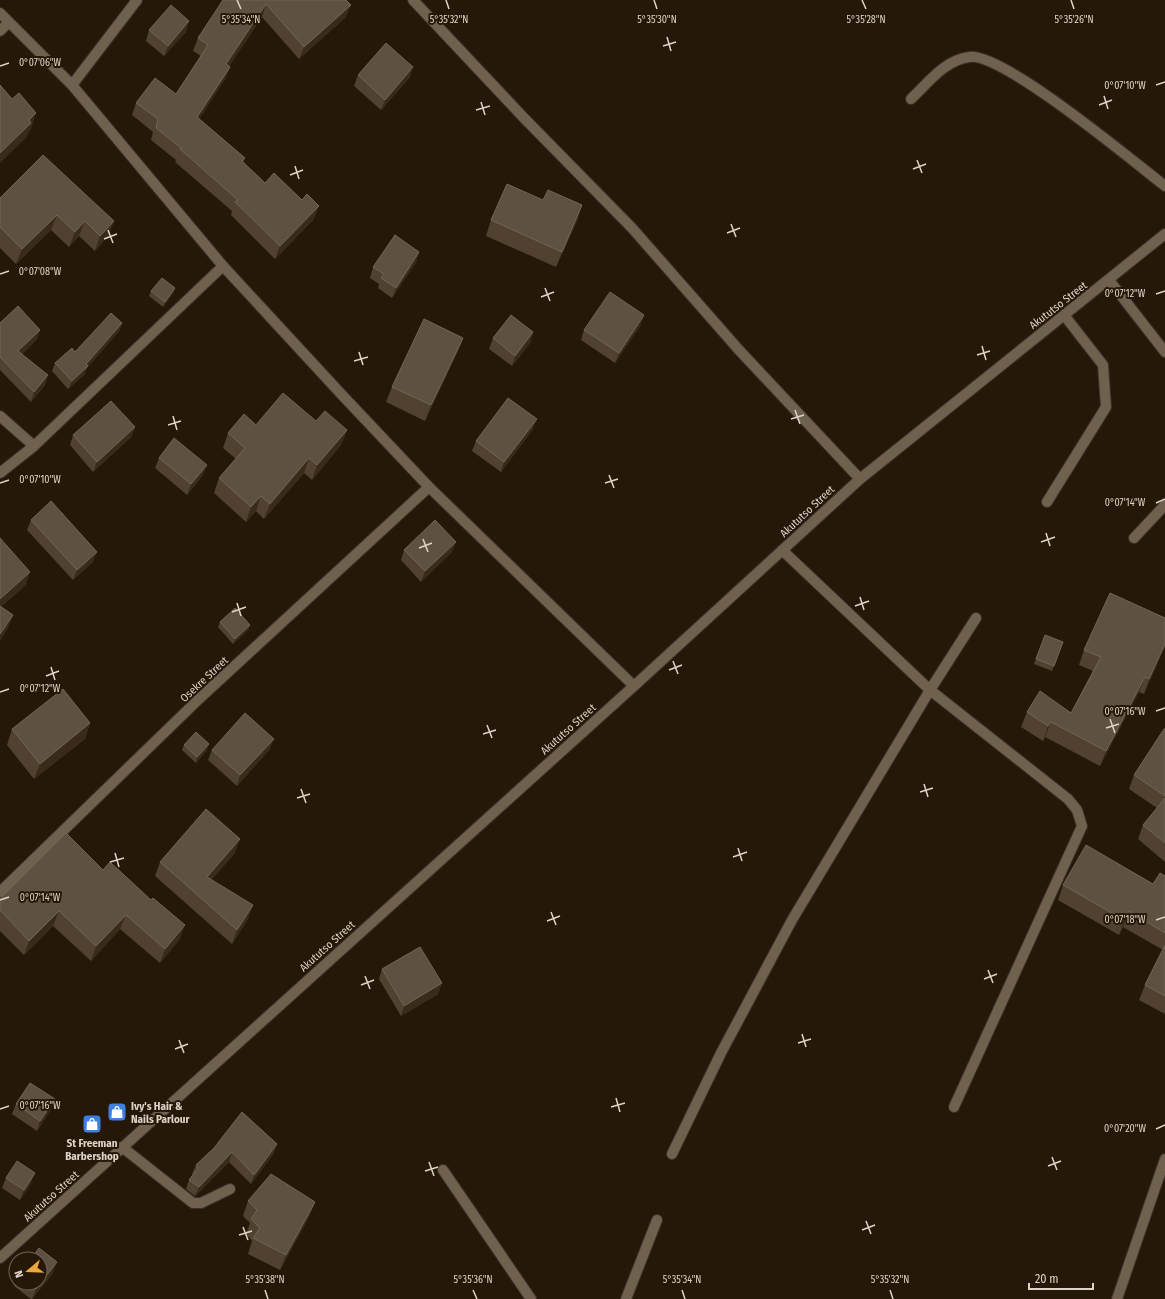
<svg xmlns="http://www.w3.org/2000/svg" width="1165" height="1299" viewBox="0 0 1165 1299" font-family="'Fira Sans Condensed',sans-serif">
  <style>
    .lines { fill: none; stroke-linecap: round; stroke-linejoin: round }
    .minor-casing { stroke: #3c322c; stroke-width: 12 }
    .minor { stroke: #70604e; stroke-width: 10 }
    .wall { fill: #504130 }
    .shaded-wall { fill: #392a1a }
    .building { fill: #5f5141; stroke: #736556 }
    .ticks { fill: none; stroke: #ddd3c9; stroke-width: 1.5 }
    .labels { text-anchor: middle; stroke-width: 4; stroke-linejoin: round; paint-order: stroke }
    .street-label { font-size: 11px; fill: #ddd3c9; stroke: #261809 }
    .poi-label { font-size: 11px; font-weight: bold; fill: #ddd3c9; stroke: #261809; text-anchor: start }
    .ticks-label { font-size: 10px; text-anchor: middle; fill: #ddd3c9; stroke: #261809; stroke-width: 4; stroke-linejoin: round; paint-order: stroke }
  </style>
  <rect width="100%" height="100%" fill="#261809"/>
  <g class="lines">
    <defs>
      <path id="minor" d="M413,0L524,118L632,228L739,350L860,479
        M0,13L72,85L223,266L343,396L429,487L634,686
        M0,31L9,22
        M72,85L137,0
        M911,99C928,83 945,60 969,57C1001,51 1134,162 1165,186
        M1109,280L1165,352
        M0,416L34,446
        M0,473L34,446L223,266
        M1047,502L1106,407L1103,365L1064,315
        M1134,538L1165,505
        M782,550L930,690L1068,799L1077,810L1082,826L954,1107
        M0,892L200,698L429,487
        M122,1147L193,1203H201L230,1189
        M672,1154L721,1053L792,920L930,690L976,618
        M443,1170L531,1299
        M0,1258L634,686L860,479L1165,234
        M626,1299L657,1220
        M1117,1299L1165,1159"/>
    </defs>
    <use href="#minor" class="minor-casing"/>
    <use href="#minor" class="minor"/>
  </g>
  <path class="wall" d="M223,0H346V17L299,59L262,17L229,66L230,67L225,79L199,119L245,158L243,162L265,183L314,219L275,259L231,215L232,211L175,162L176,160L151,140L153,132L132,115L136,103L176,94L201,56L193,51L198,38Z
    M149,30L186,32L164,56L146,41Z
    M358,75L410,77L381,110L354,86Z
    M0,198L114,221L108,236L95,251L79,236L69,247L51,230L16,264L0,248Z
    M491,220L577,221L556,267L486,236Z
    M419,252L416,262L392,298L378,288L379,284L370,278L373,267Z
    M175,288L173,293L163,307L149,296L151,291Z
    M644,315L640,326L615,363L581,340L584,330Z
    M0,323L40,330L37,339L22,354L45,385L31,402L0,370Z
    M122,323L119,331L87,368L84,375L68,389L52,371L55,363Z
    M533,332L530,343L512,366L489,349L493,338Z
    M463,338L457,353L425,421L386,402L392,387Z
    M316,421L347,430L341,445L312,480L304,473L264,519L256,511L246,522L214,493L219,478L236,459L223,448L228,433L256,425Z
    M135,427L131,437L93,472L70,445L73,435Z
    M533,429L501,472L472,451L476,441Z
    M159,458L203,475L187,495L155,468Z
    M31,520L93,562L73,580L27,530Z
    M404,550L452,552L421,582L401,560Z
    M1165,618V646L1144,694L1139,692L1100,766L1045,737L1043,741L1021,727L1027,712L1071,713L1093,671L1079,665L1084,650Z
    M220,622L250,625L248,630L233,644L218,627Z
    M1045,635L1063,642L1052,671L1034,664Z
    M90,723L85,739L34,779L7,745L12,729Z
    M1165,729V862L1138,839L1143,825L1157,808L1129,789L1134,775Z
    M184,745L207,750L196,763L182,750Z
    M270,749L237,786L208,760L212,750Z
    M235,853L211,880L248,919L232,944L155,876L160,862Z
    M103,870L180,939L160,963L120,929L91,961L53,926L24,955L0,931V899Z
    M1165,876V1014L1139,1000L1145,985L1163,950L1123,927L1119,935L1058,900L1063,885L1153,884Z
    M382,969L442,983L438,994L401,1016L379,979Z
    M16,1104L51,1109L37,1131L12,1114Z
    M214,1148L274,1153L251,1184L229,1162L195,1196L186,1189L189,1180L193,1175L192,1174L196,1165Z
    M6,1178L31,1183L20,1200L2,1188Z
    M248,1201L315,1202L309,1217L280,1270L248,1254L252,1241L246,1234L250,1223L243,1216Z
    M53,1273L32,1299H31L14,1286L16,1281V1283H40Z"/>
  <path class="shaded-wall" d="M266,4L262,17L222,77L226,64Z
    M351,5L346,17L299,59L304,47Z
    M189,21L186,32L164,56L168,46Z
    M230,67L225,79L193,129L197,117Z
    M413,67L410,77L381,110L385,100Z
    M36,113L31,129L29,131L26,138L0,163V153L29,120Z
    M582,205L577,221L556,267L562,252Z
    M319,206L314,219L275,259L280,246Z
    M57,215L51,230L16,264L22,249Z
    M85,221L79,236L69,247L75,232Z
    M114,221L108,236L95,251L100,236Z
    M419,252L416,262L392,298L396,288Z
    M175,288L173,293L163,307L165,302Z
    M644,315L640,326L615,363L619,353Z
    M122,323L119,331L87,368L84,375L68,389L72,381Z
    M40,330L37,339L15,361L18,351Z
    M533,332L530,343L512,366L515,356Z
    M463,338L457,353L425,421L431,405Z
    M48,375L45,385L31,402L34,392Z
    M537,419L533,429L501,472L504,462Z
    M135,427L131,437L93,472L97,462Z
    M347,430L341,445L312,480L317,465Z
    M309,458L304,473L264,519L270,504Z
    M207,465L203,475L187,495L191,484Z
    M261,496L256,511L246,522L251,507Z
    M456,542L452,552L421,582L425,571Z
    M97,552L93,562L73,580L77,570Z
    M30,572L26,585L0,608V599Z
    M13,615L8,628L0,641V634Z
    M250,625L248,630L233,644L235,639Z
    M1165,644V646L1144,694L1149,679Z
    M1145,677L1139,692L1100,766L1106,751Z
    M1051,722L1045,737L1043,741L1048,726Z
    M90,723L85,739L34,779L40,764Z
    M274,739L270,749L237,786L240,775Z
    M209,744L207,750L196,763L197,757Z
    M240,839L235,853L202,891L207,877Z
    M253,905L248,919L232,944L237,930Z
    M59,911L53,926L24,955L29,941Z
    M1129,911L1123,927L1119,935L1124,920Z
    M126,915L120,929L91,961L96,946Z
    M185,925L180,939L160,963L165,949Z
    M442,983L438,994L401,1016L404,1006Z
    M55,1099L51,1109L37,1131L40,1121Z
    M277,1144L274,1153L251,1184L254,1175Z
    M232,1152L229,1162L195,1196L199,1187Z
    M35,1173L31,1183L20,1200L24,1190Z
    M315,1202L309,1217L280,1270L286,1255Z
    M57,1262L53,1273L32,1299L36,1289Z"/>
  <path class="building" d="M223,0H346L351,5L304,47L266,4L226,64L230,67L197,117L245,158L242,161L265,183L274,173L302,200L307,194L319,206L280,246L235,202L238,200L180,149L181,148L156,128L158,119L136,103L155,78L176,94L208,45L198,38Z
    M171,5L189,21L168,46L149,30Z
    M386,43L413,67L385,100L358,75Z
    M0,85L12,99L19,93L36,113L29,120L31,123L0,153Z
    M43,155L114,221L100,236L85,221L75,232L57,215L22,249L0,227V198Z
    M507,184L543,200L548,190L582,205L562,252L491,220Z
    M395,235L419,252L396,288L381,278L384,274L373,267Z
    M162,278L175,288L165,302L151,291Z
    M610,292L644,315L619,353L584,330Z
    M18,306L40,330L18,351L48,375L34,392L0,357V323Z
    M111,313L122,323L86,364L88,366L72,381L55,363L72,348L75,352Z
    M511,315L533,332L515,356L493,338Z
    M424,319L463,338L431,405L392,387Z
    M283,393L316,421L325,411L347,430L317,465L309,458L270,504L261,496L251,507L219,478L245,448L228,433L244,414L256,425Z
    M508,398L537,419L504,462L476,441Z
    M111,401L135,427L97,462L73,435Z
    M174,438L207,465L191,484L159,458Z
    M51,501L97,552L77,570L31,520Z
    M435,520L456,542L425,571L404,550Z
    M0,538L30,572L0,599Z
    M1110,593L1165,618V644L1149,679L1145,677L1106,751L1051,722L1048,726L1027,712L1040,691L1071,713L1101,657L1084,650Z
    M0,606L13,615L0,634Z
    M235,608L250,625L235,639L220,622Z
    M1045,635L1063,642L1054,666L1036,659Z
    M63,689L90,723L40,764L12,729Z
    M245,713L274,739L240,775L212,750Z
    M1164,729H1165V796L1134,775Z
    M196,732L209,744L197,757L184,745Z
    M1165,798V843L1143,825Z
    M206,809L240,839L207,877L253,905L237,930L160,862Z
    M66,833L103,870L110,862L151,900L153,898L185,925L165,949L126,915L96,946L59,911L29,941L0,910V899Z
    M1086,845L1153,884L1160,873L1165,876V933L1129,911L1124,920L1063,885Z
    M1165,945V996L1145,985Z
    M420,947L442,983L404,1006L382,969Z
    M30,1083L55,1099L40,1121L16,1104Z
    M242,1112L277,1144L254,1175L232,1152L199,1187L189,1180L198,1168L196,1165L214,1148Z
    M17,1161L35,1173L24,1190L6,1178Z
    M271,1174L315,1202L286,1255L253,1238L260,1228L251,1219L257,1210L248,1201Z
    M39,1248L57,1262L36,1289L27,1283H40V1259H31Z"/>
  <path class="ticks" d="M237,0L241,9M446,0L449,9M654,0L657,9M862,0L866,9M1071,0L1074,9M667,37L671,51M663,46L676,42M0,66L9,63M1156,85L1165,82M1104,96L1108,109M481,102L485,115M1099,105L1112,100M476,110L490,106M917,160L922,173M295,166L299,179M913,169L926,164M290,175L303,170M731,224L736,237M108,230L113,243M727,233L740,228M104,239L117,234M0,274L9,271M545,288L550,301M1156,294L1165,291M541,297L554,292M982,346L986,360M359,352L363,365M977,355L990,351M354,361L368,357M795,410L800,424M173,416L177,430M791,419L804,415M168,425L181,421M609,475L614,488M0,483L9,480M605,483L618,479M1156,503L1165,499M1046,533L1050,546M423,539L428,552M1041,542L1055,537M419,548L432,543M860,597L864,610M237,603L241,616M855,606L869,601M232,612L246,607M673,661L678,674M51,667L55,680M669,670L682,665M46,676L59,671M0,692L9,689M1156,711L1165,708M1110,719L1115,733M487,725L492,738M1106,728L1119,724M483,734L496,730M924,784L928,797M301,789L306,803M920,792L933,788M297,798L310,794M738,848L742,861M115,853L119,867M733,857L747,852M110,862L124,858M0,900L9,897M551,912L556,925M1156,920L1165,917M547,921L560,916M988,970L993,983M365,976L370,989M984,979L997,974M361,985L374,980M802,1034L806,1047M179,1040L184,1053M798,1043L811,1039M175,1049L188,1044M616,1098L620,1112M611,1107L625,1103M0,1109L9,1106M1156,1129L1165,1125M1052,1157L1057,1170M429,1162L434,1176M1048,1166L1061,1161M425,1171L438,1167M866,1221L871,1234M243,1227L248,1240M862,1230L875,1225M239,1235L252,1231M265,1290L268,1299M473,1290L477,1299M682,1290L685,1299M890,1290L893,1299"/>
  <defs>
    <symbol id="shop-square" viewBox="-11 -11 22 22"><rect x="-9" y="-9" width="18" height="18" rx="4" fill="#3f7fe0" stroke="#261809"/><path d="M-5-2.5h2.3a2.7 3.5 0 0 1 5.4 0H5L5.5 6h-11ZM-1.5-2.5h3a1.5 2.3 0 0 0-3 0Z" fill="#fff"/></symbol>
  </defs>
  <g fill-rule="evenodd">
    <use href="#shop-square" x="106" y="1101" width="22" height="22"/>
    <use href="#shop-square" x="81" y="1113" width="22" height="22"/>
  </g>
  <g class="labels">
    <g class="street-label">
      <text transform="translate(1058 305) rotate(-38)" y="4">Akututso Street</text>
      <text transform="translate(807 511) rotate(-43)" y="4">Akututso Street</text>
      <text transform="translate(204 679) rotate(-43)" y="4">Osekre Street</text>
      <text transform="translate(568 729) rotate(-42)" y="4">Akututso Street</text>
      <text transform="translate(327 946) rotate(-42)" y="4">Akututso Street</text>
      <text transform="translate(51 1196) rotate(-42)" y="4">Akututso Street</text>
    </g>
    <g class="poi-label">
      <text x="131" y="1110">Ivy's Hair &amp;<tspan x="131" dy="13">Nails Parlour</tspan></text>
      <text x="92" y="1147" text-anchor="middle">St Freeman<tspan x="92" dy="13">Barbershop</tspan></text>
    </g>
  </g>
  <g class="ticks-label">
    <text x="866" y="23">5°35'28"N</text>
    <text x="241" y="23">5°35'34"N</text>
    <text x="449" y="23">5°35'32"N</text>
    <text x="657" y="23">5°35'30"N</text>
    <text x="1074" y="23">5°35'26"N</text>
    <text x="40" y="66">0°07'06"W</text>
    <text x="1125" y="89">0°07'10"W</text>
    <text x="40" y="275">0°07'08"W</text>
    <text x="1125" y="297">0°07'12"W</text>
    <text x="40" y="483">0°07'10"W</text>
    <text x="1125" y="506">0°07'14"W</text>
    <text x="40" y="692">0°07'12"W</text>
    <text x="1125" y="715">0°07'16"W</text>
    <text x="40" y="901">0°07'14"W</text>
    <text x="1125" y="923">0°07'18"W</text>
    <text x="40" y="1109">0°07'16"W</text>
    <text x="1125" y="1132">0°07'20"W</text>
    <text x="265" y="1283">5°35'38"N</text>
    <text x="473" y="1283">5°35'36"N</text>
    <text x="682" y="1283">5°35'34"N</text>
    <text x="890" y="1283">5°35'32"N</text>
  </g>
  <g transform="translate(28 1271) rotate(251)"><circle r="19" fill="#261809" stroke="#6f6356"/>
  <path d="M0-3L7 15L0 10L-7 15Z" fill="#efa73d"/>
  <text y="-6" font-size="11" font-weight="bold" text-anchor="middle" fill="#ddd3c9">N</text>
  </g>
  <path d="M1029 1283v6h64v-6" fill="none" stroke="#ddd3c9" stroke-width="2"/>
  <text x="1035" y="1283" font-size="12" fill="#ddd3c9" stroke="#261809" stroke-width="3" paint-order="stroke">20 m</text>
</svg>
